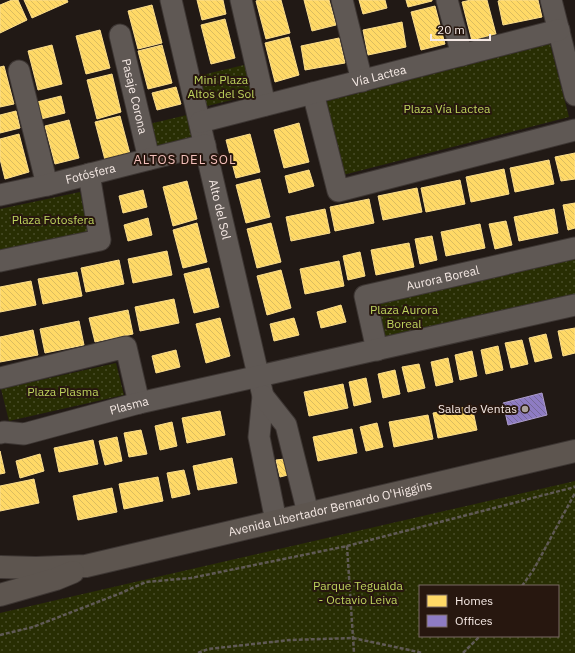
<svg xmlns="http://www.w3.org/2000/svg" width="575" height="653" viewBox="0 0 575 653" font-family="'IBM Plex Sans',sans-serif">
  <style>
    .park { fill: url(#park-dots); fill-rule: evenodd }
    .homes { fill: url(#homes-back-hatch); stroke: #fcde8c }
    .offices { fill: url(#offices-back-hatch); stroke: #ad9dcd }
    .lines { fill: none; stroke-linecap: round; stroke-linejoin: round }
    .minor-casing { stroke: #3d3633; stroke-width: 23 }
    .primary-casing { stroke: #3d3633; stroke-width: 24 }
    .path { stroke: #605a56; stroke-width: 2.5; stroke-dasharray: 4 2; stroke-linecap: butt }
    .minor { stroke: #5f5854; stroke-width: 21 }
    .primary { stroke: #5d554f; stroke-width: 22 }
    .poi-dot { fill: #aba19c; stroke: #27170f; stroke-width: 1.5 }
    .labels { text-anchor: middle; stroke-width: 4; stroke-linejoin: round; paint-order: stroke }
    .street-label { font-size: 12px; fill: #f6eae5; stroke: #27170f }
    .park-label { font-size: 12px; fill: #bed35d; stroke: #27170f }
    .poi-label { font-size: 12px; fill: #f6eae5; stroke: #27170f; text-anchor: end }
    .neighbourhood-label { font-size: 13px; letter-spacing: 1px; fill: #f4c0bb; stroke: #27170f }
  </style>
  <defs>
    <pattern id="park-dots" width="8" height="8" patternUnits="userSpaceOnUse"><rect width="8" height="8" fill="#282e03"/><path d="M2 2h.1M6 6h.1" fill="none" stroke="#484c28" stroke-width="1.8" stroke-linecap="round"/></pattern>
    <pattern id="homes-back-hatch" width="6" height="6" patternUnits="userSpaceOnUse"><rect width="6" height="6" fill="#ffd966"/><path d="M-1 5l2 2M0 0l6 6M5-1l2 2" fill="none" stroke="#dbbc5f"/></pattern>
    <pattern id="offices-back-hatch" width="6" height="6" patternUnits="userSpaceOnUse"><rect width="6" height="6" fill="#8e7cc3"/><path d="M-1 5l2 2M0 0l6 6M5-1l2 2" fill="none" stroke="#766997"/></pattern>
  </defs>
  <rect width="100%" height="100%" fill="#211915"/>
  <path class="park" d="M550,44L569,117L343,175L324,102Z
    M248,64L257,94L207,106L198,76Z
    M191,114L196,136L155,147L149,124Z
    M80,192L89,234L0,253V209Z
    M575,258V299L382,342L373,303Z
    M116,363L124,395L9,421L1,389Z
    M575,481V653H0V613ZM420,586H558V636H420Z"/>
  <path class="homes" d="M12,0H18L27,20L0,33V5Z
    M24,0H67L68,2L32,18Z
    M197,0H223L226,14L202,20Z
    M258,0H281L290,33L266,39L256,1Z
    M304,0H329L336,25L312,31Z
    M359,0H385L387,8L363,14Z
    M406,0H432V1L408,7Z
    M471,0H487L496,34L472,41L462,2Z
    M501,0H538L542,17L503,25L498,1Z
    M152,5L162,43L138,49L128,11Z
    M435,6L445,44L421,50L411,12Z
    M225,19L235,58L211,64L201,25Z
    M402,22L406,47L368,55L363,30Z
    M100,30L110,68L86,74L76,36Z
    M289,37L299,75L275,82L265,43Z
    M339,38L345,63L305,70L301,46Z
    M52,45L62,84L38,90L28,51Z
    M162,45L172,83L148,89L138,51Z
    M4,66L14,104L0,107V67Z
    M112,74L121,112L97,119L87,80Z
    M176,87L181,104L157,110L152,93Z
    M61,96L65,113L41,119L37,102Z
    M16,111L20,128L0,133V115Z
    M120,116L130,154L105,160L95,122Z
    M69,120L79,158L55,164L45,126Z
    M299,123L309,162L284,168L274,130Z
    M19,134L29,172L5,179L0,159V139Z
    M250,134L260,172L236,178L226,140Z
    M575,153V179L561,181L555,157Z
    M549,160L554,184L515,192L510,168Z
    M504,169L509,194L471,202L466,177Z
    M309,170L314,186L289,193L285,176Z
    M260,179L270,217L246,223L236,185Z
    M460,180L465,204L426,212L421,188Z
    M187,181L197,219L173,226L163,187Z
    M417,188L422,212L383,220L378,196Z
    M143,190L147,207L123,213L119,196Z
    M369,199L374,223L335,231L330,207Z
    M575,203V228L568,230L563,205Z
    M325,209L330,233L291,241L286,217Z
    M554,209L558,233L519,241L514,217Z
    M148,218L152,235L128,241L124,225Z
    M506,221L512,245L495,249L489,224Z
    M197,223L207,262L183,268L173,230Z
    M271,223L281,262L257,268L247,229Z
    M480,224L485,248L446,256L441,232Z
    M432,236L437,260L420,264L415,239Z
    M409,243L414,267L376,275L371,250Z
    M167,251L172,275L133,283L128,259Z
    M360,252L365,276L348,280L343,256Z
    M119,260L124,284L86,292L81,268Z
    M339,261L344,286L305,294L300,269Z
    M209,268L219,307L194,313L184,274Z
    M281,270L291,308L267,315L257,276Z
    M77,272L82,296L43,304L38,279Z
    M31,281L36,305L0,312V287Z
    M174,299L179,323L140,331L135,307Z
    M341,305L346,322L321,328L317,312Z
    M128,310L133,334L95,342L89,318Z
    M220,318L230,356L206,363L196,324Z
    M294,318L299,335L274,341L270,324Z
    M79,321L84,345L45,353L40,329Z
    M575,328V353L563,356L558,331Z
    M33,330L38,355L0,362V337Z
    M546,334L552,358L535,362L529,338Z
    M522,340L528,364L511,368L505,343Z
    M498,346L503,370L486,374L481,350Z
    M176,350L180,367L156,373L152,356Z
    M472,351L477,376L460,380L455,355Z
    M448,358L453,382L436,386L431,362Z
    M419,364L425,388L408,392L402,367Z
    M395,370L400,394L383,398L378,374Z
    M366,378L371,402L354,406L349,382Z
    M343,384L348,408L309,416L304,392Z
    M472,406L477,430L438,438L433,413Z
    M220,411L225,435L187,443L182,418Z
    M428,415L433,439L394,447L389,422Z
    M172,422L177,446L160,450L155,426Z
    M377,423L383,447L366,451L360,427Z
    M352,429L357,453L318,461L313,437Z
    M141,430L147,454L129,457L124,433Z
    M117,437L122,461L105,465L99,441Z
    M93,440L98,464L59,472L54,448Z
    M0,451L5,473L0,474Z
    M40,454L44,471L20,478L16,461Z
    M232,458L237,483L198,490L193,466Z
    M285,459L288,475L280,477L276,460Z
    M184,470L190,494L172,498L167,473Z
    M158,477L163,501L124,509L119,484Z
    M34,479L39,503L0,511V486Z
    M112,488L117,512L78,520L73,496Z"/>
  <path class="offices" d="M542,393L547,415L508,425L503,403Z"/>
  <g class="lines">
    <defs>
      <g id="minor">
        <path id="s1" d="M171,0L263,396L259,437L276,521"/>
        <path d="M241,0L265,105"/>
        <path d="M342,0L362,81"/>
        <path d="M447,0L462,55"/>
        <path d="M551,0L575,95"/>
        <path id="s2" d="M120,35L149,159"/>
        <path d="M19,71L47,185"/>
        <path d="M313,93L338,191L575,130"/>
        <path id="s3" d="M200,122L559,30"/>
        <path id="s4" d="M0,195L47,185L205,145"/>
        <path d="M0,261L100,240L89,174"/>
        <path id="s5" d="M377,350L365,296L575,248"/>
        <path d="M0,378L126,347L139,403"/>
        <path d="M263,396L286,425L308,513"/>
        <path id="s6" d="M0,433L4,432L24,434L139,403L575,305"/>
      </g>
      <g id="primary">
        <path id="s7" d="M0,567L36,568L86,566L575,451"/>
        <path d="M0,595L56,579L73,572"/>
      </g>
    </defs>
    <use href="#minor" class="minor-casing"/>
    <use href="#primary" class="primary-casing"/>
    <path class="path" d="M347,546L354,653
      M522,586L534,569L575,493
      M0,635L33,627L121,593L146,582L191,578L347,546L575,487
      M198,653L208,649L290,640L353,638L423,653
      M463,653L480,636"/>
    <use href="#minor" class="minor"/>
    <use href="#primary" class="primary"/>
  </g>
  <circle class="poi-dot" cx="525" cy="409" r="4"/>
  <g class="labels">
    <g class="street-label">
      <text dy="4" stroke="none"><textPath href="#s3" startOffset="185">Vía Lactea</textPath></text>
      <text dy="4" stroke="none"><textPath href="#s2" startOffset="63">Pasaje Corona</textPath></text>
      <text dy="4" stroke="none"><textPath href="#s4" startOffset="93">Fotósfera</textPath></text>
      <text dy="4" stroke="none"><textPath href="#s1" startOffset="215">Alto del Sol</textPath></text>
      <text dy="4" stroke="none"><textPath href="#s5" startOffset="135">Aurora Boreal</textPath></text>
      <text dy="4" stroke="none"><textPath href="#s6" startOffset="133">Plasma</textPath></text>
      <text dy="4" stroke="none"><textPath href="#s7" startOffset="337">Avenida Libertador Bernardo O'Higgins</textPath></text>
    </g>
    <g class="park-label">
      <text x="221" y="84">Mini Plaza<tspan x="221" dy="14">Altos del Sol</tspan></text>
      <text x="447" y="113">Plaza Vía Lactea</text>
      <text x="53" y="224">Plaza Fotosfera</text>
      <text x="404" y="314">Plaza Aurora<tspan x="404" dy="14">Boreal</tspan></text>
      <text x="63" y="396">Plaza Plasma</text>
      <text x="358" y="590">Parque Tegualda<tspan x="358" dy="14">- Octavio Leiva</tspan></text>
    </g>
    <g class="poi-label">
      <text x="517" y="413">Sala de Ventas</text>
    </g>
    <g class="neighbourhood-label">
      <text x="185" y="164">ALTOS DEL SOL</text>
    </g>
  </g>
  <rect x="419" y="585" width="140" height="52" fill="#27170f" stroke="#7a6b65"/>
  <rect x="427" y="595" width="20" height="12" fill="#ffd966" stroke="#7a6b65"/>
  <text x="455" y="605" font-size="12" fill="#f6eae5">Homes</text>
  <rect x="427" y="615" width="20" height="12" fill="#8e7cc3" stroke="#7a6b65"/>
  <text x="455" y="625" font-size="12" fill="#f6eae5">Offices</text>
  <path d="M431 34v6h59v-6" fill="none" stroke="#f6eae5" stroke-width="2"/>
  <text x="437" y="34" font-size="12" fill="#f6eae5" stroke="#27170f" stroke-width="3" paint-order="stroke">20 m</text>
</svg>
